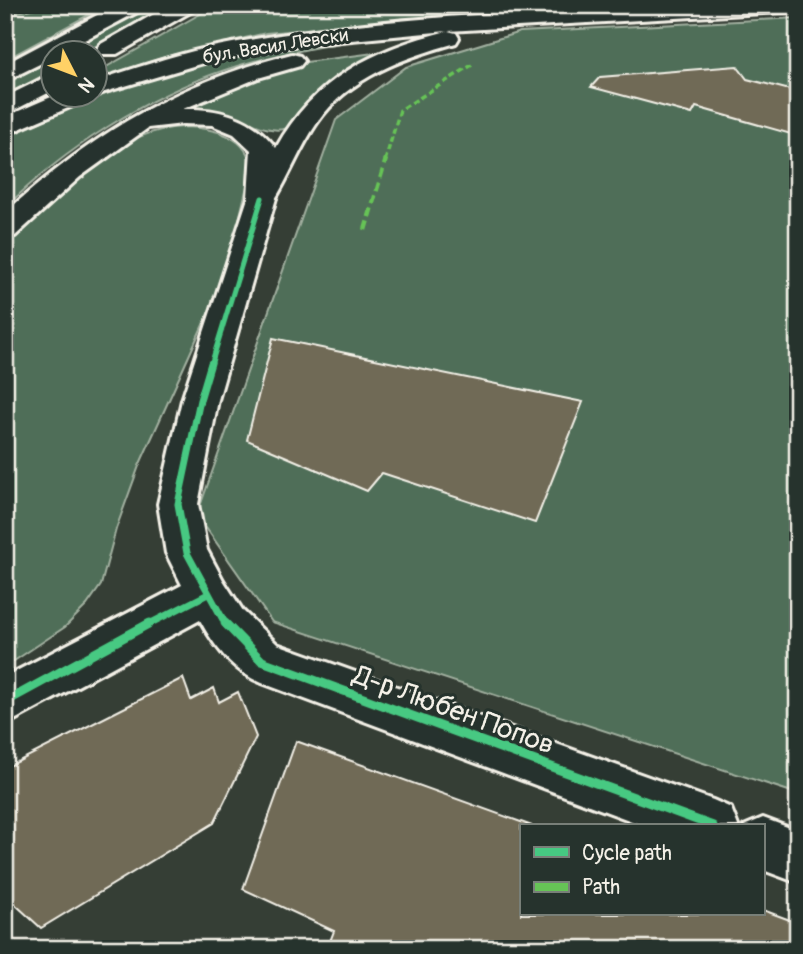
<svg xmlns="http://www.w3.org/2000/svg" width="803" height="954" viewBox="0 0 803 954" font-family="Pangolin,sans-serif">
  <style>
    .green { fill: #4f6e58; stroke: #a2b0a0; stroke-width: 2 }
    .building { fill: #6f6a57; stroke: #f4f1e8; stroke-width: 2 }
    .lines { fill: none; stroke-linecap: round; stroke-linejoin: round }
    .street-casing { stroke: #f4f1e8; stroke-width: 6 }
    .secondary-casing { stroke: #f4f1e8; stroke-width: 6 }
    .highway-casing { stroke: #f4f1e8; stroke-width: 6 }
    .street { fill: #26332d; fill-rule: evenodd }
    .secondary { fill: #26332d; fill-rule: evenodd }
    .highway { fill: #26332d; fill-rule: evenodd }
    .quiet-far1 { stroke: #66c356; stroke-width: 3.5; stroke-dasharray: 6 3.5; stroke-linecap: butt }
    .quiet { stroke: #66c356; stroke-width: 4.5; stroke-dasharray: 9 4.5; stroke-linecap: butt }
    .cycleway-far2-casing { stroke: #26332d; stroke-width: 9 }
    .cycleway-far1-casing { stroke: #26332d; stroke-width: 11 }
    .cycleway-casing { stroke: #26332d; stroke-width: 13 }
    .cycleway-far2 { stroke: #46c982; stroke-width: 5 }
    .cycleway-far1 { stroke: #46c982; stroke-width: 7 }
    .cycleway { stroke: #46c982; stroke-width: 9 }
    .labels { text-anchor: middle; stroke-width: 6; stroke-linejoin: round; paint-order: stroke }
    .far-street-label { font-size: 19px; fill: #f4f1e8; stroke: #26332d }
    .near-street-label { font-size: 28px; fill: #f4f1e8; stroke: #26332d }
  </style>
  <rect width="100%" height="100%" fill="#353e35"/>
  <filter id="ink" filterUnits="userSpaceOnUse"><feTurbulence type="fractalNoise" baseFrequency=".0143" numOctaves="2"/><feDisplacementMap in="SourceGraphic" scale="14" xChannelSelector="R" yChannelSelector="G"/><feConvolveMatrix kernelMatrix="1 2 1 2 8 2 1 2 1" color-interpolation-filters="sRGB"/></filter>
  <g filter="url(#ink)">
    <path class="green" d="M48,5H107L5,60V15Z
      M149,5H169L85,52H63Z
      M216,5H695L432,18L266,33L172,55L95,79L94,74Z
      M798,18V794L272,622L197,515L336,120L406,67L520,32Z
      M343,41H350C308,49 266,56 225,70C147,96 63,150 5,208V138C57,114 109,90 164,74C223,58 283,49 343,41Z
      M374,53H383C348,73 308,92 288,128C266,135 247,118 225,114C210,111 195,111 180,109L291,64Z
      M52,58V70L5,97V85Z
      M183,127C211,127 250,136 251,169L230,258L216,296L139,466L116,529L101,585L87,605L65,627L5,667V247C51,198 111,130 183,127Z"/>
    <path class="building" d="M737,66L747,79L798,92V136L696,107L692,114L591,87L600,77Z
      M273,338L583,402L535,523L382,473L367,491L247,440Z
      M183,678L191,700L214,688L219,702L238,692L256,737L214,823L41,928L5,895V768Z
      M296,741L532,826H521V914H763V910L798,923V949H327L334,931L243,889Z"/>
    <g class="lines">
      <defs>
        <path id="street" d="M262,189L272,192L276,198L218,400L198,504L207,550L223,580L243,611L277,644L713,800L731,808L738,826H645L262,683C234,672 214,646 200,620L5,725V677L182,585L166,553L158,504L182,400L248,198L252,192Z
          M763,818L798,831V883L763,870V826H744Z"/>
        <path id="secondary" d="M116,5H144L141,10L62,52H52V58L5,81V64Z
          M170,5H197L194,10L117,54H101L97,49L101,44Z
          M52,74V91L5,115V97Z"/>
        <path id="highway" d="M663,5H798V11L448,31L456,33L459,38L456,43C406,57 348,77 317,123C299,149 289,178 272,204L262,207L252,204L248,198L251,150L234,134L212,125L183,124L148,128L80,177L15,236L5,239V213C92,134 178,82 292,54L300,56L304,61L300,66L258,78L183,109C220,108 253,117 276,148C315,78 372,50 447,31L299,45L210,61L91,96L89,99L5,135V117L58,94H94V81C132,70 169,56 207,48C356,17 511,13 663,5Z"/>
      </defs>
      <use href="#street" class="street-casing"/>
      <use href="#secondary" class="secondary-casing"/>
      <use href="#highway" class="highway-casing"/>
      <use href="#street" class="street"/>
      <use href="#secondary" class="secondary"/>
      <use href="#highway" class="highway"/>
      <path class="quiet-far1" d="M385,161L400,110L472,65"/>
      <path class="quiet" d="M365,230L386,159"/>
      <defs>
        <path id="cycleway-far2" d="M211,365L262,198"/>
        <path id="cycleway-far1" d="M211,363L200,400L178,504L187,553L226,625
          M147,625L208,594"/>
        <path id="cycleway" d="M225,623L262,661L713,826
          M5,702L150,623"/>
      </defs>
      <use href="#cycleway-far2" class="cycleway-far2-casing"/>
      <use href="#cycleway-far1" class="cycleway-far1-casing"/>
      <use href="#cycleway" class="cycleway-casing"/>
      <use href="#cycleway-far2" class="cycleway-far2"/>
      <use href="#cycleway-far1" class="cycleway-far1"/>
      <use href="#cycleway" class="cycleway"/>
    </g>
  </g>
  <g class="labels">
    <g class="far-street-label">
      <text transform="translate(275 45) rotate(-9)" y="7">бул. Васил Левски</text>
    </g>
    <g class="near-street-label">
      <text transform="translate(454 709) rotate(20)" y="10">Д-р Любен Попов</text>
    </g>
  </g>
  <rect width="803" height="954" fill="none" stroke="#26332d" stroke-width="28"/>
  <rect x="14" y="14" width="775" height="926" fill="none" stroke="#f4f1e8" stroke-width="2.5" filter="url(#ink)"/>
  <rect x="520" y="824" width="245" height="91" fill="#26332d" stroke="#787f78" stroke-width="2"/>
  <rect x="534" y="847" width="35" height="10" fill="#46c982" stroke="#787f78" stroke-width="2"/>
  <text x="582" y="860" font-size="21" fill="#f4f1e8">Cycle path</text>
  <rect x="534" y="882" width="35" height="10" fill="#66c356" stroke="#787f78" stroke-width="2"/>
  <text x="582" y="894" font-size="21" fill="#f4f1e8">Path</text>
  <g transform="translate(74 74) rotate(132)"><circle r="33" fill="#26332d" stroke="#787f78" stroke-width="2"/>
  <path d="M0-5L12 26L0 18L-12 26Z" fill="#ffd166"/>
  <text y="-10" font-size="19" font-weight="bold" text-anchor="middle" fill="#f4f1e8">N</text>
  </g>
</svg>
